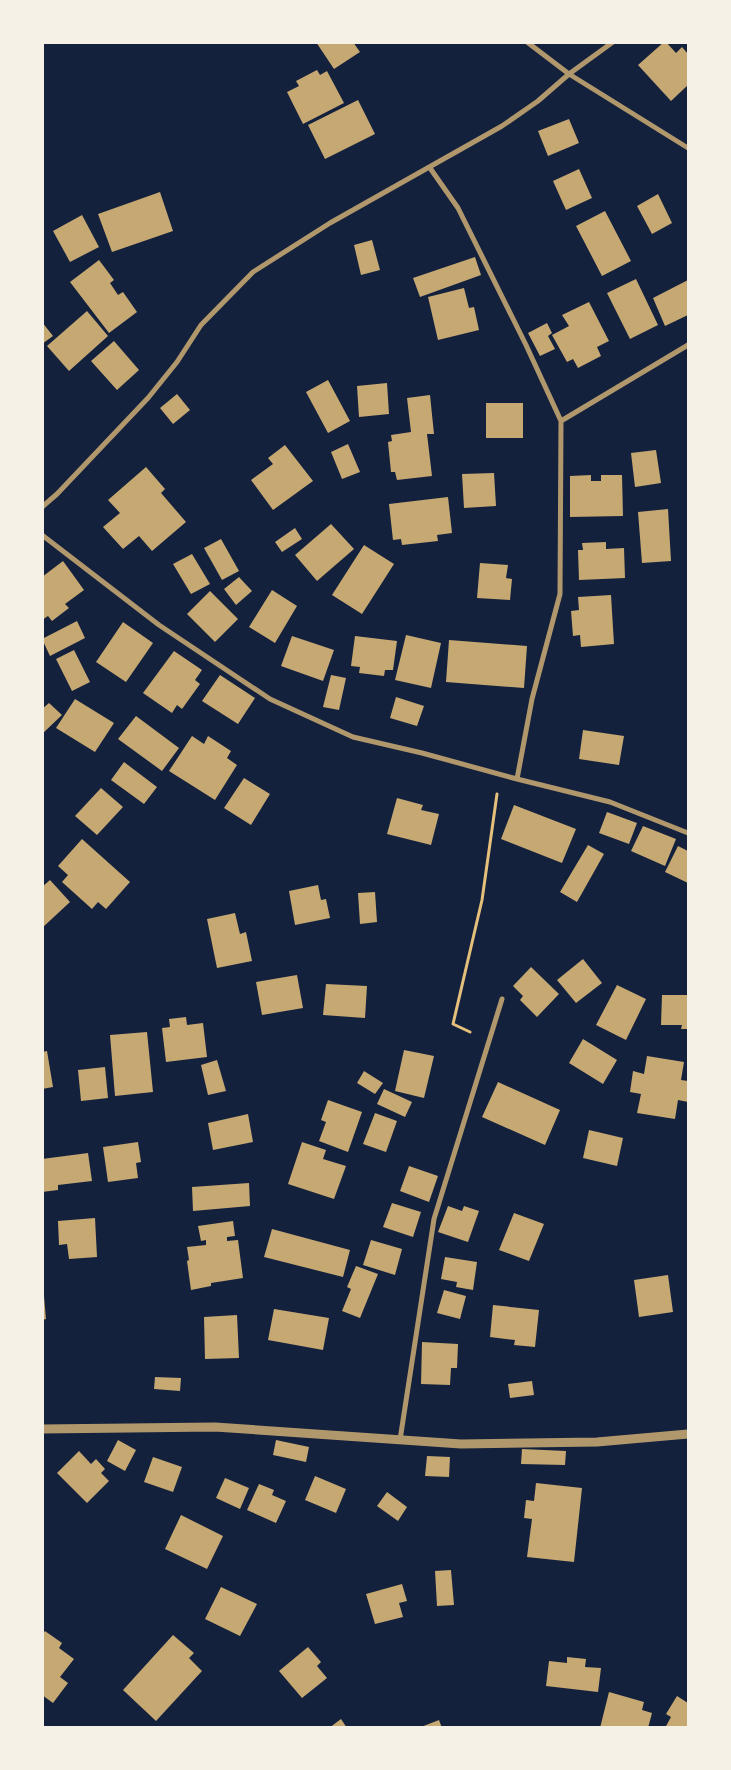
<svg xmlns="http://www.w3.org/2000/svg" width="731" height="1770" viewBox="0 0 731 1770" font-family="'Roboto Condensed',sans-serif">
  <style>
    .building { fill: #c6a872 }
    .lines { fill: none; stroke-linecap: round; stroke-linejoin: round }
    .path { stroke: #e5c07b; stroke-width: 3 }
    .minor { stroke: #b1986c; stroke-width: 5 }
    .tertiary { stroke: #b1986c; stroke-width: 9 }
  </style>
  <rect width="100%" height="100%" fill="#14213d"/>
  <path class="building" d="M316,42H353L360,52L334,69Z
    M664,42H666L676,53L682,47L688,54V85L671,101L638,65Z
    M317,70L320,75L327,71L344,103L303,124L287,92L299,86L296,81Z
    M358,100L375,134L325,159L308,125Z
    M569,119L579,143L548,156L538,131Z
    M579,169L592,198L566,210L553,181Z
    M160,192L173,231L112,252L98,214Z
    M658,194L672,223L652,234L637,206Z
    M605,211L631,261L602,276L576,226Z
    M82,215L99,247L70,262L53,231Z
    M372,240L380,270L361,275L354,245Z
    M475,257L481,275L420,297L413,278Z
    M99,260L114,280L110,283L118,295L123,292L137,312L109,333L70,282Z
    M636,279L658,325L630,339L607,293Z
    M688,280V315L665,326L653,298Z
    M464,288L469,308L474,307L479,330L438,340L428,297Z
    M589,302L609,341L597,347L601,356L578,368L573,359L567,362L552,335L569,326L562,315Z
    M87,311L108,336L69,371L47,346Z
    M42,322L53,336L42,344Z
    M547,323L552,333L548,336L555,349L540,356L528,333Z
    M114,341L139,370L117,390L91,361Z
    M328,380L350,421L328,433L306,392Z
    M387,383L389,414L359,417L357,386Z
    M177,394L190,410L173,424L160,408Z
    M430,395L434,434H427L432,476L397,480L395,472H391L388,442L392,441L391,435L411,432L407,398Z
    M486,403H523V438H486Z
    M348,444L360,472L342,479L331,452Z
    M285,445L313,481L273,510L251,480L273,464L268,458Z
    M656,450L661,483L635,487L631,453Z
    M146,467L165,489L161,493L186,522L152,551L139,536L123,549L103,527L120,513L108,500Z
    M494,473L496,506L464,508L462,474Z
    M591,475V481H601V475H622L623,516L570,517V476Z
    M448,497L452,533L437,535L438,541L402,545L401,539L393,540L389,504Z
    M668,509L671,561L642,563L638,512Z
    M331,524L354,549L317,581L295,555Z
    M295,528L302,539L282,552L275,542Z
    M221,539L239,571L222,580L204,548Z
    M606,542V549L624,548L625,578L579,580L578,550H583L582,543Z
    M364,545L394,564L362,614L332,595Z
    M192,554L210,584L191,594L173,564Z
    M63,561L84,590L65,604L69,608L52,621L48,616L42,620V577Z
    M480,563L508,565L506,578L512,579L510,600L477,598Z
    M239,577L252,591L236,605L224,589Z
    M272,590L297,606L275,643L249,627Z
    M210,591L238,619L215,642L187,614Z
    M611,595L614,644L581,647L580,635L573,636L571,611L579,610L578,597Z
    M77,621L85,638L50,656L42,639Z
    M123,622L153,643L126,682L96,662Z
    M406,635L441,643L431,688L395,680Z
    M292,636L334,650L323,681L281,666Z
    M355,636L397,641L393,670H385L384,676L359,673L360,667L351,666Z
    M449,640L527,646L524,688L446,682Z
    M74,650L90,682L72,691L56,659Z
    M174,651L202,670L195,680L200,684L182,709L177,705L172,713L143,693Z
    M220,675L255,698L238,724L202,701Z
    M331,675L346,678L339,710L323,707Z
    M396,697L424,706L417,726L390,718Z
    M75,699L114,723L95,752L56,728Z
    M49,703L62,715L42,734V709Z
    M136,716L179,748L162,771L118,739Z
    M583,730L624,736L619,765L579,759Z
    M192,736L204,744L208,736L231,751L227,758L237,765L215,800L169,771Z
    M124,762L157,787L144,804L111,780Z
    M244,778L270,794L251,825L224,808Z
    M101,788L123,807L97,835L75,816Z
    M397,798L423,805L421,810L439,814L431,845L387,834Z
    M514,805L576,829L562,863L501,839Z
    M607,812L637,823L629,844L599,833Z
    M643,826L676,839L665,866L631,851Z
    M82,839L130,882L106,909L98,902L92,909L62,882L68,875L58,866Z
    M588,845L604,854L577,902L560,892Z
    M678,846L688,851V883L665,872Z
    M50,880L70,902L42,928V887Z
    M318,885L321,900L326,899L330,918L295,925L289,891Z
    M375,892L377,922L360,924L358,893Z
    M235,913L240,934L246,932L252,961L217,968L207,919Z
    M583,959L602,983L576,1003L557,980Z
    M531,967L559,994L537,1017L520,1000L523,996L513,986Z
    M297,975L303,1008L262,1015L256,982Z
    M326,984L367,986L365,1018L323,1015Z
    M617,985L646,999L626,1040L596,1025Z
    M662,995H688V1029H681L682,1025H661Z
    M186,1017L187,1025L203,1023L207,1057L166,1062L162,1028L170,1027L169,1019Z
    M147,1032L153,1092L115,1096L110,1035Z
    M583,1039L617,1060L603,1084L569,1063Z
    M404,1050L434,1056L424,1098L395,1091Z
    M47,1051L53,1087L42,1089V1052Z
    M647,1056L684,1062L681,1080L688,1081V1102L678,1100L675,1119L637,1113L641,1094L630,1092L633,1071L644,1074Z
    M217,1060L226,1091L208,1095L201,1065Z
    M105,1067L108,1098L81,1101L78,1070Z
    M364,1071L383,1083L375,1094L357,1083Z
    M498,1082L560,1110L545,1145L482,1117Z
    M384,1089L412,1102L405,1117L377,1104Z
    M328,1100L362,1112L348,1152L319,1141L326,1122L321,1120Z
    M375,1113L397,1121L386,1152L363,1144Z
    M248,1114L253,1142L213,1150L208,1123Z
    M589,1130L623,1138L617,1166L583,1158Z
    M138,1142L141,1162L136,1163L138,1178L108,1182L103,1147Z
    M302,1142L326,1150L323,1159L346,1166L334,1199L288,1184Z
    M88,1153L92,1181L58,1185V1190L42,1192V1159Z
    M409,1166L438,1176L429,1202L400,1191Z
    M249,1183L250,1206L193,1211L192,1187Z
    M392,1203L421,1212L413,1237L383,1227Z
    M448,1206L462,1211L464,1206L479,1211L468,1242L438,1232Z
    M514,1213L544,1224L529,1261L499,1250Z
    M95,1218L97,1257L69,1259L67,1244L59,1245L58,1221Z
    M233,1221L235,1236L227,1237V1241L238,1240L243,1278L211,1283V1286L191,1290L187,1261L189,1260L187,1247L206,1245V1240L201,1241L198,1226Z
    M272,1229L350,1250L343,1277L264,1257Z
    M371,1240L402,1249L395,1275L363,1265Z
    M445,1257L477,1262L473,1290L456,1287L457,1282L441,1279Z
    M356,1266L378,1274L360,1318L342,1311L351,1289L347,1287Z
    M668,1275L673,1312L639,1317L634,1280Z
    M444,1290L466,1296L460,1319L437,1313Z
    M42,1296H44L46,1319L42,1320Z
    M493,1305L539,1310L535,1347L514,1345L515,1340L490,1337Z
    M274,1309L329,1318L323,1350L268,1340Z
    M237,1315L239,1358L205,1359L204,1317Z
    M422,1342L458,1344L457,1368H451L450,1385L421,1384Z
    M155,1377L181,1378L180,1391L154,1389Z
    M532,1381L534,1395L510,1398L508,1384Z
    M118,1440L136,1450L125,1471L107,1461Z
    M276,1440L309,1447L306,1462L273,1455Z
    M522,1449L566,1451L565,1465L521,1464Z
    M79,1451L91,1464L96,1459L105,1469L101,1473L109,1481L87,1503L57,1473Z
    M427,1456L450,1457L449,1477L425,1476Z
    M153,1457L182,1467L173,1492L144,1482Z
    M315,1476L346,1489L336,1513L305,1500Z
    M225,1478L249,1488L240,1509L216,1498Z
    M536,1483L582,1488L574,1562L527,1557L532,1519L524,1518L526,1500L534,1501Z
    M259,1484L274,1490L272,1495L286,1501L276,1523L247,1510Z
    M387,1492L407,1507L398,1521L377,1506Z
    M181,1515L223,1536L207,1569L165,1549Z
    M451,1570L454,1605L437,1606L435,1571Z
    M402,1584L407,1601L399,1603L403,1617L375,1624L366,1594Z
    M221,1587L257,1604L240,1636L205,1619Z
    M45,1631L62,1643L59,1648L74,1659L60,1677L68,1683L53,1703L42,1695V1635Z
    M173,1635L194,1653L189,1658L202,1671L156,1721L123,1690Z
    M308,1647L321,1662L317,1666L327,1678L302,1698L279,1671Z
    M567,1657L586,1659L585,1667L601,1668L598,1692L546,1686L549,1661L567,1663Z
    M609,1692L644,1702L642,1710L652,1713L648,1728H600Z
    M677,1696L688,1703V1728H665L671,1717L666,1714Z
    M341,1719L347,1728H329Z
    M439,1720L442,1728H421V1727Z"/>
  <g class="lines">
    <path class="path" d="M470,1032L453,1024L482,900L497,794"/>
    <path class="minor" d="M527,42L569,74L688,148
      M430,168L458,208L526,345L561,421L560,594L532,699L517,779
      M561,421L688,345
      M42,507L57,494L148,398L177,362L201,325L253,272L330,223L502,126L538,101L569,74L613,42
      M42,535L159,625L270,699L353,737L422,753L517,779L610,802L688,833
      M400,1440L434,1219L502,999"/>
    <path class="tertiary" d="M42,1429L215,1427L461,1444L597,1442L688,1434"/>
  </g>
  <rect width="731" height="1770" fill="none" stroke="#f6f1e7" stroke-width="88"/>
</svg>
